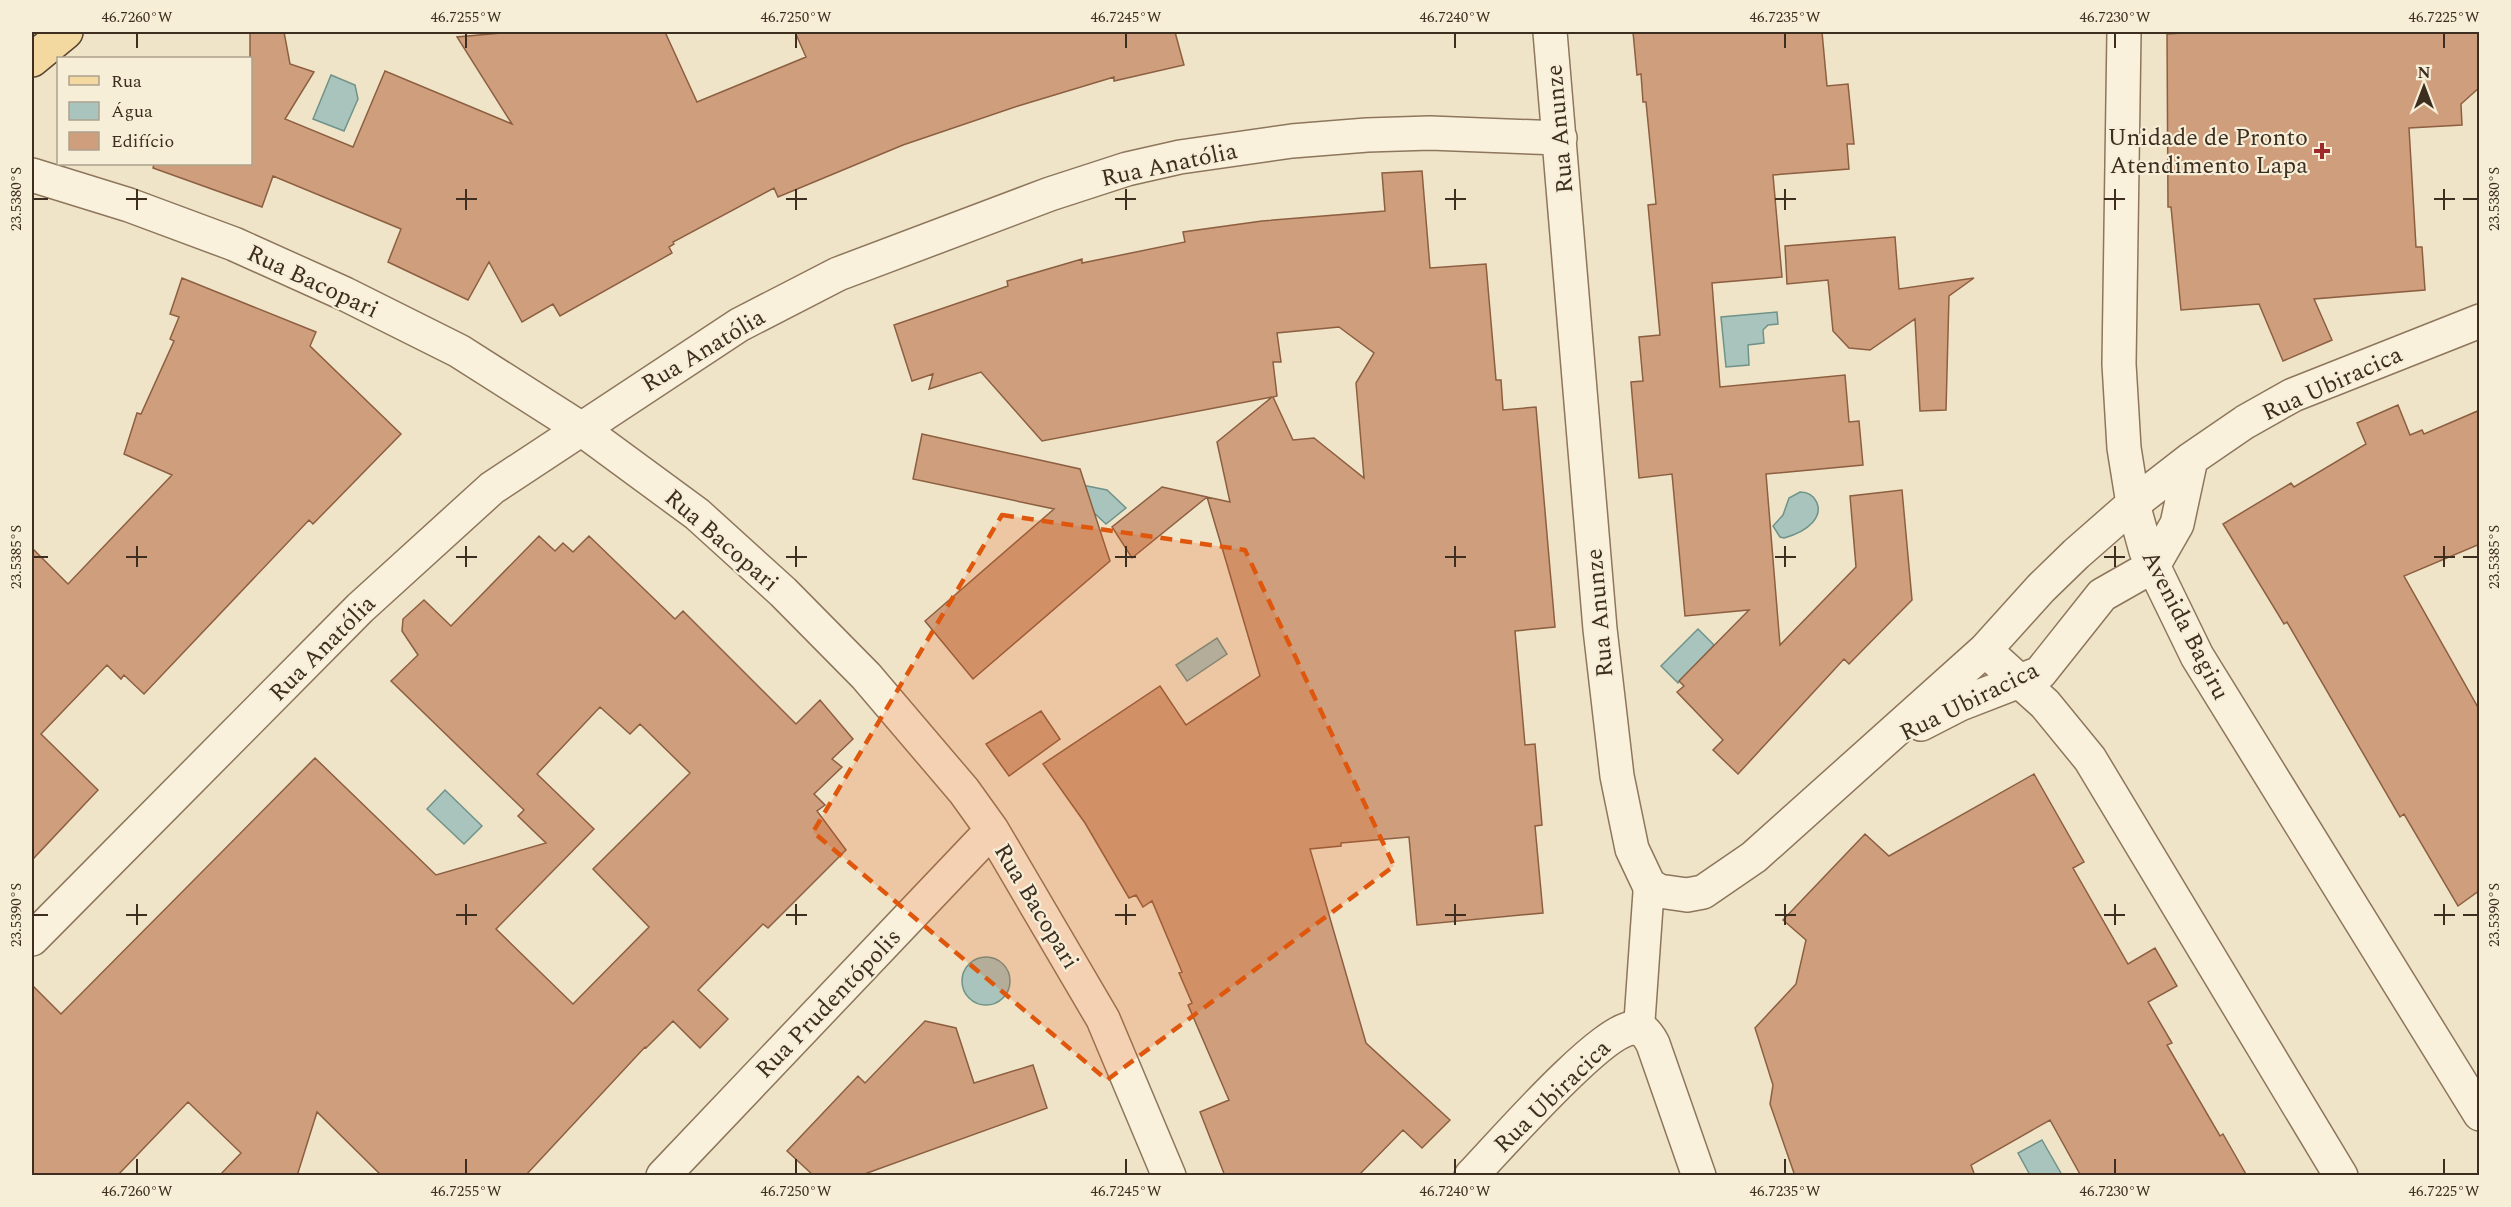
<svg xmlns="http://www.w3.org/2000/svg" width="2511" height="1207" viewBox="0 0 2511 1207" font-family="Spectral,serif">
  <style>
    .water { fill: #a9c4bc; stroke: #6f938a; stroke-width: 1.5 }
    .building { fill: #cf9f7d; stroke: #8d5f41; stroke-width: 1.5; fill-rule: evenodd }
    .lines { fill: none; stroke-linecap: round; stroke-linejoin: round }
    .pedestrian-casing { stroke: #8d765c; stroke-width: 33 }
    .minor-casing { stroke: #8d765c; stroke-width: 36 }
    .primary-casing { stroke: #5b4430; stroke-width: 36 }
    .pedestrian { stroke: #faf1dc; stroke-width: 30 }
    .minor { stroke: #faf1dc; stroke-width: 33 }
    .primary { stroke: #f3d9a0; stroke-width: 33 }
    .marked { fill: #df570d; fill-opacity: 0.2; stroke: #df570d; stroke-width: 4.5; stroke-dasharray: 12 8; stroke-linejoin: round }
    .ticks { fill: none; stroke: #3d2e20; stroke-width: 2 }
    .poi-dot { fill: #9e2a2b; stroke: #f7eed8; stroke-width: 2 }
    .labels { text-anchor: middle; stroke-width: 4.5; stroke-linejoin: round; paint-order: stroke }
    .street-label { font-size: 24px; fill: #3d2e20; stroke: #f7eed8 }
    .poi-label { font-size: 24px; fill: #3d2e20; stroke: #f7eed8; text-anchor: end }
    .neatline { fill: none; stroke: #3d2e20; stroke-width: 2 }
    .ticks-label { font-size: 15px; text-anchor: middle; fill: #3d2e20 }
  </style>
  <rect width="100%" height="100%" fill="#f0e4c8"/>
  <path class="water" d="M331,75L355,85L358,99L344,131L313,119Z
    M1777,312L1778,324L1768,325L1763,330L1764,343L1748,345L1749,365L1726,367L1721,317Z
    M1082,485L1107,490L1126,508L1106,524L1091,510Z
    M1800,492C1816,492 1824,509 1813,522C1806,530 1795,535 1784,538L1780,537L1773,526L1783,515L1789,498Z
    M1698,629L1714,645L1678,683L1661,666Z
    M1217,638L1227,654L1187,681L1176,665Z
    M445,790L482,826L464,844L427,809Z
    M962 981a24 24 0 1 1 48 0a24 24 0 1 1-48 0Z
    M2042,1140L2062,1175H2030L2018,1153Z"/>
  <path class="building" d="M250,32H284L290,64L314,72L285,119L353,147L385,71L512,124L457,37L513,32H665L697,102L806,57L795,32H1175L1184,65L1114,81V77L1018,106L903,145L778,197L774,188L673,242L674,244L669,247L672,253L560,316L553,304L522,322L489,262L468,300L388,262L401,229L273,176L262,207L153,168L154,164H250Z
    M1633,32H1822L1827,86L1848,84L1854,144H1847L1849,169L1773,175L1782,277L1712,283L1720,387L1845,375L1849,422L1859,421L1863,465L1766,474L1780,645L1856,567L1850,496L1902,490L1912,600L1849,664L1844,659L1738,774L1713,750L1723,740L1677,692L1684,686L1679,681L1749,610L1685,616L1672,474L1639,478L1631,382L1643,381L1639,337L1660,335L1648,205L1656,204L1646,102H1643L1641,74L1637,75Z
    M2198,32H2480V87L2461,104L2462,125L2409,128L2416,247H2422L2425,290L2314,299L2332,340L2283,361L2259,304L2181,310L2171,207H2168L2167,34Z
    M1422,171L1430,268L1486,264L1496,380H1501L1503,410L1536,407L1555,627L1515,631L1525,745L1535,744L1542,825L1535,826L1543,913L1417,925L1409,837L1341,843V846L1310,849L1366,1043L1450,1120L1422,1148L1403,1130L1358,1176H1225L1200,1112L1229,1100L1188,1005L1192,1003L1179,973L1182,972L1152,901L1143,907L1136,895L1129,898L1085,823L1043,764L1160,686L1186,725L1260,676L1207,497L1230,502L1217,442L1272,397L1042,441L981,372L929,389L933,374L912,381L894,325L1008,286L1007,281L1082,259V263L1185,242L1183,232L1262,221L1385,211L1382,173ZM1339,327L1374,353L1356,383L1364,478L1314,438L1293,440L1273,397L1277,396L1273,362H1281L1277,333Z
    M1895,237L1899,289L1974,278L1949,296L1946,410L1920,411L1915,319L1870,350L1849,348L1833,331L1828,280L1787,284L1785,246Z
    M182,278L316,332L310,346L401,434L313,524L309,520L144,694L124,675L121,679L107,665L41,734L98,790L32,860V548L68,584L172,475L124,454L137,413L141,414L174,341L170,339L179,317L170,314Z
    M2398,405L2410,435L2422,430L2424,434L2480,410V544L2404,576L2480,711V890L2458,906L2404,814L2400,817L2287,622L2284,624L2223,524L2291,483L2294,487L2366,444L2357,423Z
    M922,434L1080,469L1110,561L973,679L925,621L1054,509L913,479Z
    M1162,487L1207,497L1132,558L1112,527Z
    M539,536L555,551L563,543L573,552L589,536L675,619L683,611L796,724L820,700L853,739L832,759L842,767L814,794L825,805L817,811L846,850L768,928L763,924L698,990L728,1019L700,1048L673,1021L646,1048L645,1047L525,1176H382L317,1112L297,1176H219L241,1153L188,1102L117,1176H32V985L61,1014L315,758L436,875L546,843L518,816L524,810L391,681L418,655L402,631L403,619L424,600L451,626ZM600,707L630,734L640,724L690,773L593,869L649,927L573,1004L496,929L594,829L537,774Z
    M1041,711L1060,739L1009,776L986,744Z
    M2034,774L2084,862L2073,868L2128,964L2155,948L2177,986L2148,1002L2172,1043L2167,1045L2220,1136L2223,1134L2247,1176H2081L2050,1120L1971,1165L1975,1176H1795L1770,1104L1773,1085L1755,1028L1796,984L1806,940L1783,920L1865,834L1889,856Z
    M925,1021L956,1028L974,1083L1033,1065L1047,1108L859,1176H814L787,1151L858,1076L865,1083Z"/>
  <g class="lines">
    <defs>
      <path id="pedestrian" d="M1639,1028L1649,885"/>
      <path id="minor" d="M1550,32L1600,629L1617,776L1632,849L1649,885L1659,891L1687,895L1703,892L1754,857L1985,650L2041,588L2076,554L2133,504L2191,459L2245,422L2293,395L2480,321
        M2124,32L2119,364L2124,448L2133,504L2146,551L2197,656L2480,1114
        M32,175L129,205L234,244L345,294L459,351L580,428L697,514L783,592L866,676L964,791L992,830L1103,1019L1169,1176
        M1985,650L2045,704L2090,759L2341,1176
        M1921,724L1960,704L2040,673L2102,595L2153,566L2177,524L2191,459
        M32,939L360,608L492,488L739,325L838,274L1050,194L1127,169L1180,157L1292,141L1367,135L1430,133L1560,138
        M663,1176L992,830
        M1471,1176C1499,1147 1599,1031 1633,1028C1643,1027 1649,1036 1653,1044L1699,1176"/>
      <path id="primary" d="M32,60L66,32"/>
    </defs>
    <use href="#pedestrian" class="pedestrian-casing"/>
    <use href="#minor" class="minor-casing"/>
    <use href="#primary" class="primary-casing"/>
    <use href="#pedestrian" class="pedestrian"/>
    <use href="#minor" class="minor"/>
    <use href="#primary" class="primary"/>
  </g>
  <path class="marked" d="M1002,515L1245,550L1394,866L1107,1080L813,832Z"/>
  <path class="ticks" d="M137,33V48M466,33V48M796,33V48M1126,33V48M1455,33V48M1785,33V48M2115,33V48M2444,33V48M137,189V210M466,189V210M796,189V210M1126,189V210M1455,189V210M1785,189V210M2115,189V210M2444,189V210M33,199H48M126,199H147M456,199H477M786,199H807M1115,199H1136M1445,199H1466M1775,199H1796M2104,199H2125M2434,199H2455M2463,199H2478M137,546V567M466,546V567M796,546V567M1126,546V567M1455,546V567M1785,546V567M2115,546V567M2444,546V567M33,557H48M126,557H147M456,557H477M786,557H807M1115,557H1136M1445,557H1466M1775,557H1796M2104,557H2125M2434,557H2455M2463,557H2478M137,904V925M466,904V925M796,904V925M1126,904V925M1455,904V925M1785,904V925M2115,904V925M2444,904V925M33,915H48M126,915H147M456,915H477M786,915H807M1115,915H1136M1445,915H1466M1775,915H1796M2104,915H2125M2434,915H2455M2463,915H2478M137,1159V1174M466,1159V1174M796,1159V1174M1126,1159V1174M1455,1159V1174M1785,1159V1174M2115,1159V1174M2444,1159V1174"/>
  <path class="poi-dot" d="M2319 142h6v6h6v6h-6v6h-6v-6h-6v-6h6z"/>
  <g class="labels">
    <g class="street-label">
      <text transform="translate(1559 129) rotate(-95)" y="8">Rua Anunze</text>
      <text transform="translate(1169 164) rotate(-12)" y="8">Rua Anatólia</text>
      <text transform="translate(313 281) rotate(25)" y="8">Rua Bacopari</text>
      <text transform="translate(703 350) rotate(-31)" y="8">Rua Anatólia</text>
      <text transform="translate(2332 383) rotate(-24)" y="8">Rua Ubiracica</text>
      <text transform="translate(722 540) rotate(41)" y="8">Rua Bacopari</text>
      <text transform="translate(1599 613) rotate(-95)" y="8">Rua Anunze</text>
      <text transform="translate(2186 625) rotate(63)" y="8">Avenida Bagiru</text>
      <text transform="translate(322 648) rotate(-45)" y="8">Rua Anatólia</text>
      <text transform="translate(1969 701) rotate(-26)" y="8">Rua Ubiracica</text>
      <text transform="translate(1037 906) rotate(59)" y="8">Rua Bacopari</text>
      <text transform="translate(828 1003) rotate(-46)" y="8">Rua Prudentópolis</text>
      <text transform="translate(1552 1096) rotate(-44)" y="8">Rua Ubiracica</text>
    </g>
    <g class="poi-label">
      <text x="2308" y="145">Unidade de Pronto<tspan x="2308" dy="28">Atendimento Lapa</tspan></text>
    </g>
  </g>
  <rect width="2511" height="1207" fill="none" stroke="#f7eed8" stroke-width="66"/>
  <rect x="57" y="57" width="195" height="108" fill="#f7eed8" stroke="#ada18e" stroke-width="1.5"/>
  <rect x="69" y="76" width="30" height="9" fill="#f3d9a0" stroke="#ada18e" stroke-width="1.5"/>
  <text x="111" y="87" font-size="18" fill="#3d2e20">Rua</text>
  <rect x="69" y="102" width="30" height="18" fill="#a9c4bc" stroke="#ada18e" stroke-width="1.5"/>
  <text x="111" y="117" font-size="18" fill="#3d2e20">Água</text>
  <rect x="69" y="132" width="30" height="18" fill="#cf9f7d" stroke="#ada18e" stroke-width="1.5"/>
  <text x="111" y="147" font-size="18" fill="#3d2e20">Edifício</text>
  <g transform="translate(2424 87)" stroke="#f7eed8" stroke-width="4.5" paint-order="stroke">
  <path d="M0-4.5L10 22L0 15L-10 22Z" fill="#3d2e20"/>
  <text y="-9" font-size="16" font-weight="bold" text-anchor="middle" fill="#3d2e20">N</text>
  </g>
  <rect x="33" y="33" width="2445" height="1141" class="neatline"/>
  <g class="ticks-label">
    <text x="137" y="22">46.7260°W</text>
    <text x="466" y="22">46.7255°W</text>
    <text x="796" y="22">46.7250°W</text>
    <text x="1126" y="22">46.7245°W</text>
    <text x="1455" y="22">46.7240°W</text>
    <text x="1785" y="22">46.7235°W</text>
    <text x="2115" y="22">46.7230°W</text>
    <text x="2444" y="22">46.7225°W</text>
    <text transform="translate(16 199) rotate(-90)" y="5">23.5380°S</text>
    <text transform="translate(2494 199) rotate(-90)" y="5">23.5380°S</text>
    <text transform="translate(16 557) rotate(-90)" y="5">23.5385°S</text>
    <text transform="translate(2494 557) rotate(-90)" y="5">23.5385°S</text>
    <text transform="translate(16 915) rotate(-90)" y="5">23.5390°S</text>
    <text transform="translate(2494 915) rotate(-90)" y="5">23.5390°S</text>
    <text x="137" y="1196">46.7260°W</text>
    <text x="466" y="1196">46.7255°W</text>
    <text x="796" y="1196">46.7250°W</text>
    <text x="1126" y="1196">46.7245°W</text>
    <text x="1455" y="1196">46.7240°W</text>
    <text x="1785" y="1196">46.7235°W</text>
    <text x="2115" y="1196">46.7230°W</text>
    <text x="2444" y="1196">46.7225°W</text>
  </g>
</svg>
